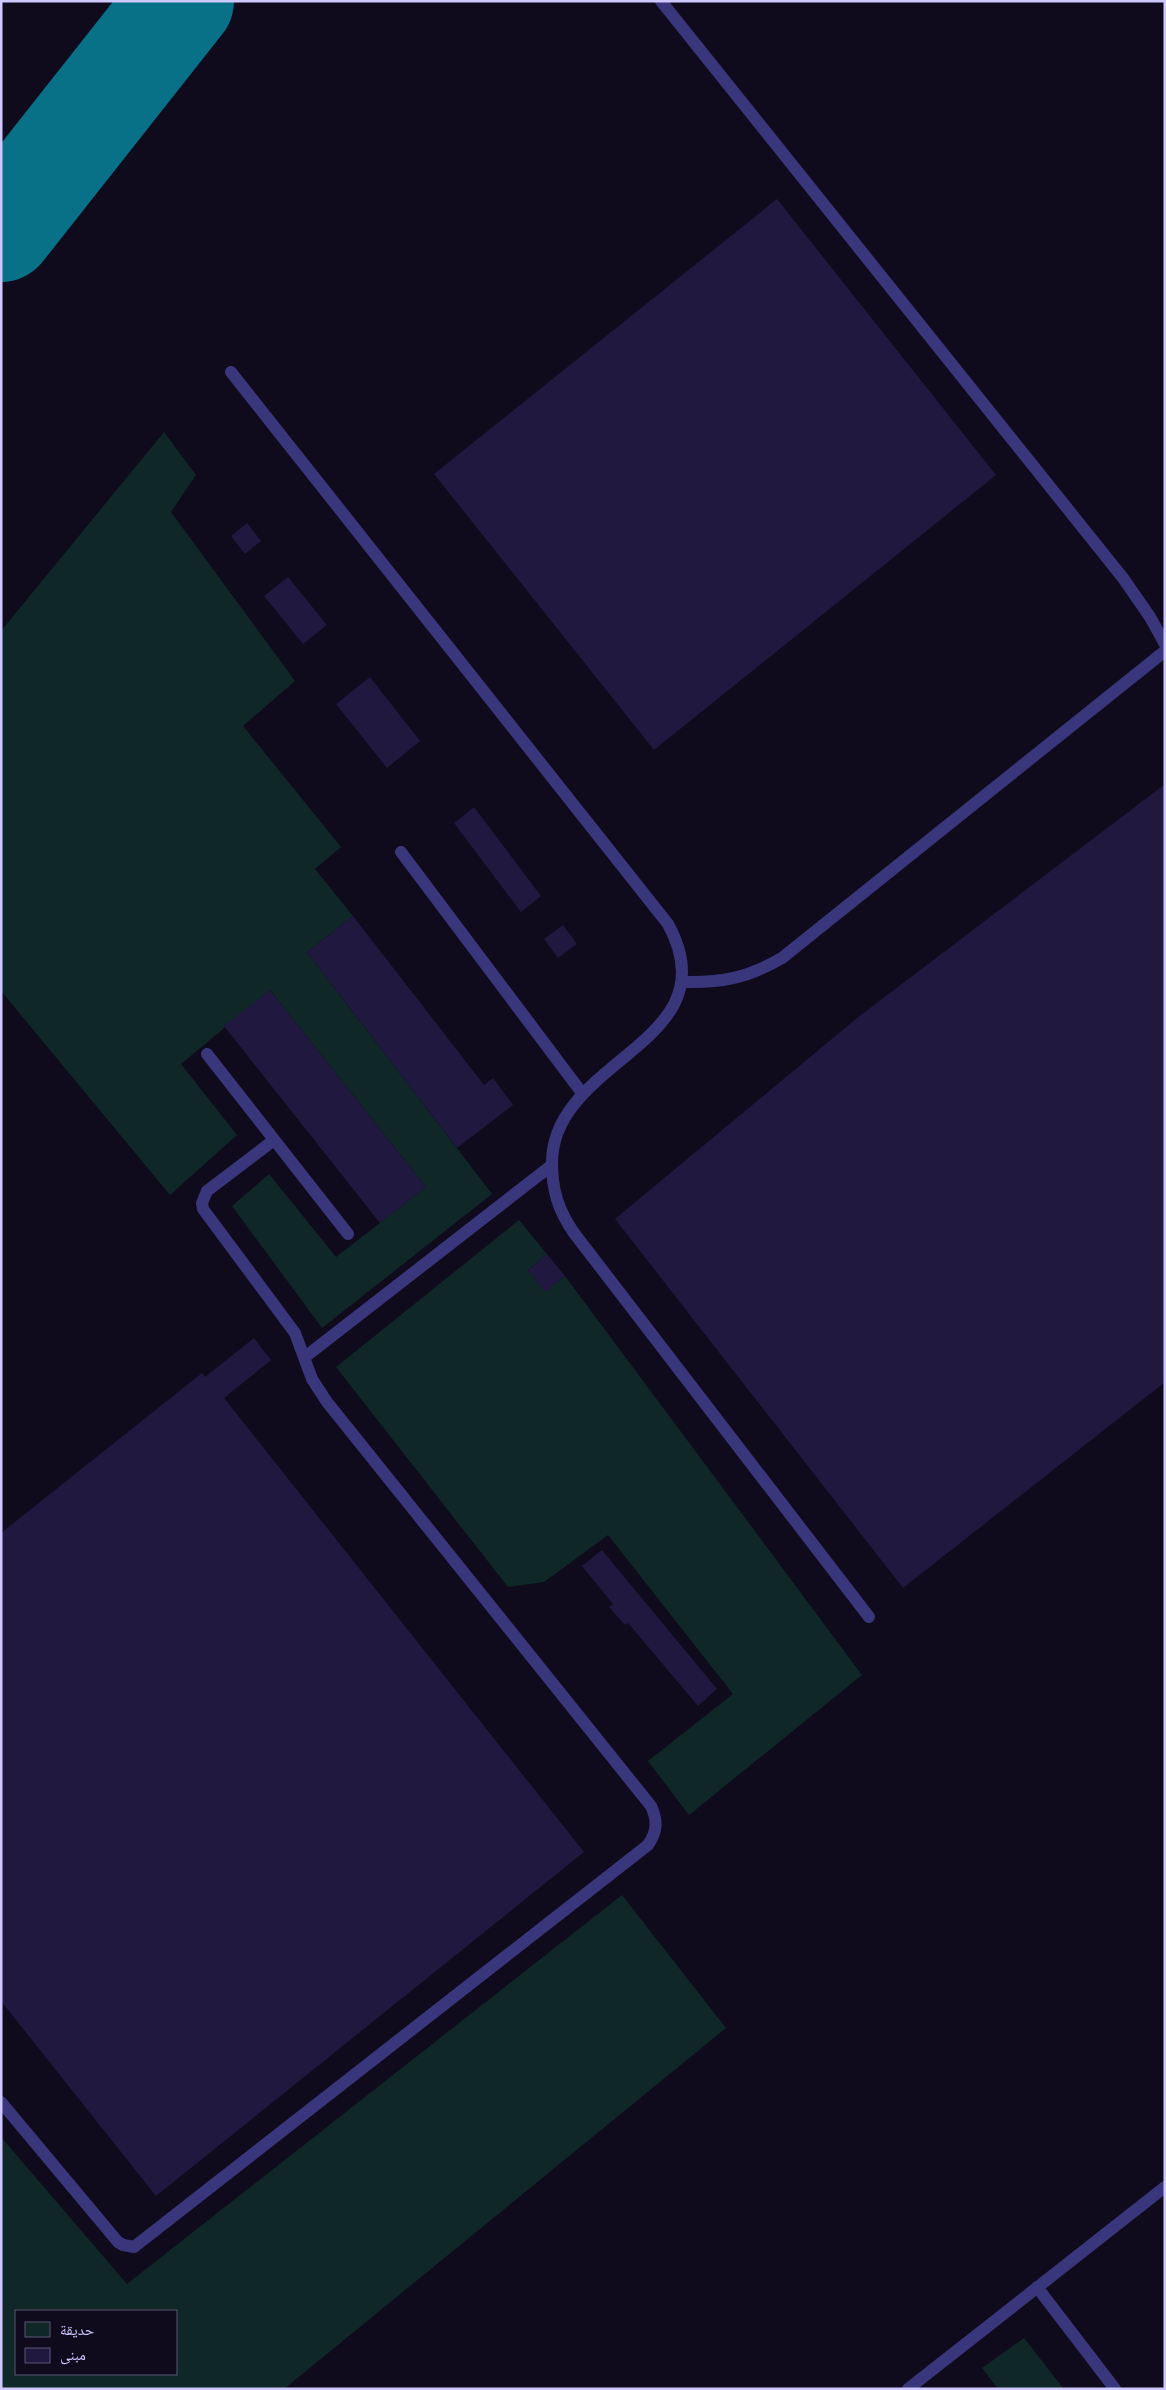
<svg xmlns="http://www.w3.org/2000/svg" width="1166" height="2390" viewBox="0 0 1166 2390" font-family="'Noto Sans','Noto Naskh Arabic',sans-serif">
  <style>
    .green { fill: #0f2726; fill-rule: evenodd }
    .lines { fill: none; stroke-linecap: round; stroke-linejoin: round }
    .taxiway { stroke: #087087; stroke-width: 106 }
    .building { fill: #20183e }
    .service { stroke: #3a367c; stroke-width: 12 }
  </style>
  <rect width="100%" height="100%" fill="#0f0b1d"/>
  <path class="green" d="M164,432L196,475L171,512L295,681L243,726L341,847L315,869L353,916L307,952L492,1194L322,1328L232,1206L269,1174L336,1257L426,1187L270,990L181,1064L237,1135L170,1195L1,991V631Z
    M519,1220L547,1254L528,1270L545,1291L565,1276L862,1675L689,1815L648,1761L733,1694L608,1535L544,1582L508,1587L336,1367Z
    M622,1895L726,2028L284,2389H1V2137L127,2284ZM16,2311H176V2374H16Z
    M1024,2338L1064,2389H998L982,2368Z"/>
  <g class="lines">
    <path class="taxiway" d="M1,229L181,1"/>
  </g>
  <path class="building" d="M777,199L996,475L654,750L434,474Z
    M247,523L261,541L245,554L231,536Z
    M288,577L327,625L303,644L264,596Z
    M370,677L420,741L387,768L336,704Z
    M1165,784V1382L903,1588L615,1219L857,1018Z
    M474,807L541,896L521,912L454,823Z
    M353,916L484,1085L493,1078L513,1105L457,1148L307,952Z
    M563,925L577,944L558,958L544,939Z
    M270,990L426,1187L380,1223L224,1026Z
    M547,1254L565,1276L545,1292L528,1270Z
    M254,1338L271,1360L224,1398L584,1852L156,2196L1,2001V1533L202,1373L205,1377Z
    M602,1550L717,1689L698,1706L628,1623L625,1625L609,1607L613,1604L582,1566Z"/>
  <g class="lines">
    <path class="service" d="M661,1L1123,578L1150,617L1165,644
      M231,372L668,924C733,1043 553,1058 552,1162C552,1190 558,1210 574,1233L869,1617
      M401,852L582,1093
      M682,982C722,983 747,978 782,958L1165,651
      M207,1054L348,1234
      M305,1357L552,1165
      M1,2102L118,2242L123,2245L134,2247L648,1845C657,1832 658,1821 651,1806L327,1402L312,1379L295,1333L203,1209L202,1203L207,1191L274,1140
      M1037,2287L1115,2389
      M908,2389L1165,2187"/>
  </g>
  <rect width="1166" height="2390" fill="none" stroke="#cfc8ff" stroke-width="5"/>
  <rect x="15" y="2310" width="162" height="65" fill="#0f0b1d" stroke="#5c5777"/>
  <rect x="25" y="2322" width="25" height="15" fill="#0f2726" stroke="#5c5777"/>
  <text x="60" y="2335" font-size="15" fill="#cfc8ff">حديقة</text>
  <rect x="25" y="2348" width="25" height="15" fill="#20183e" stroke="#5c5777"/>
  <text x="60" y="2360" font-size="15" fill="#cfc8ff">مبنى</text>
</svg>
